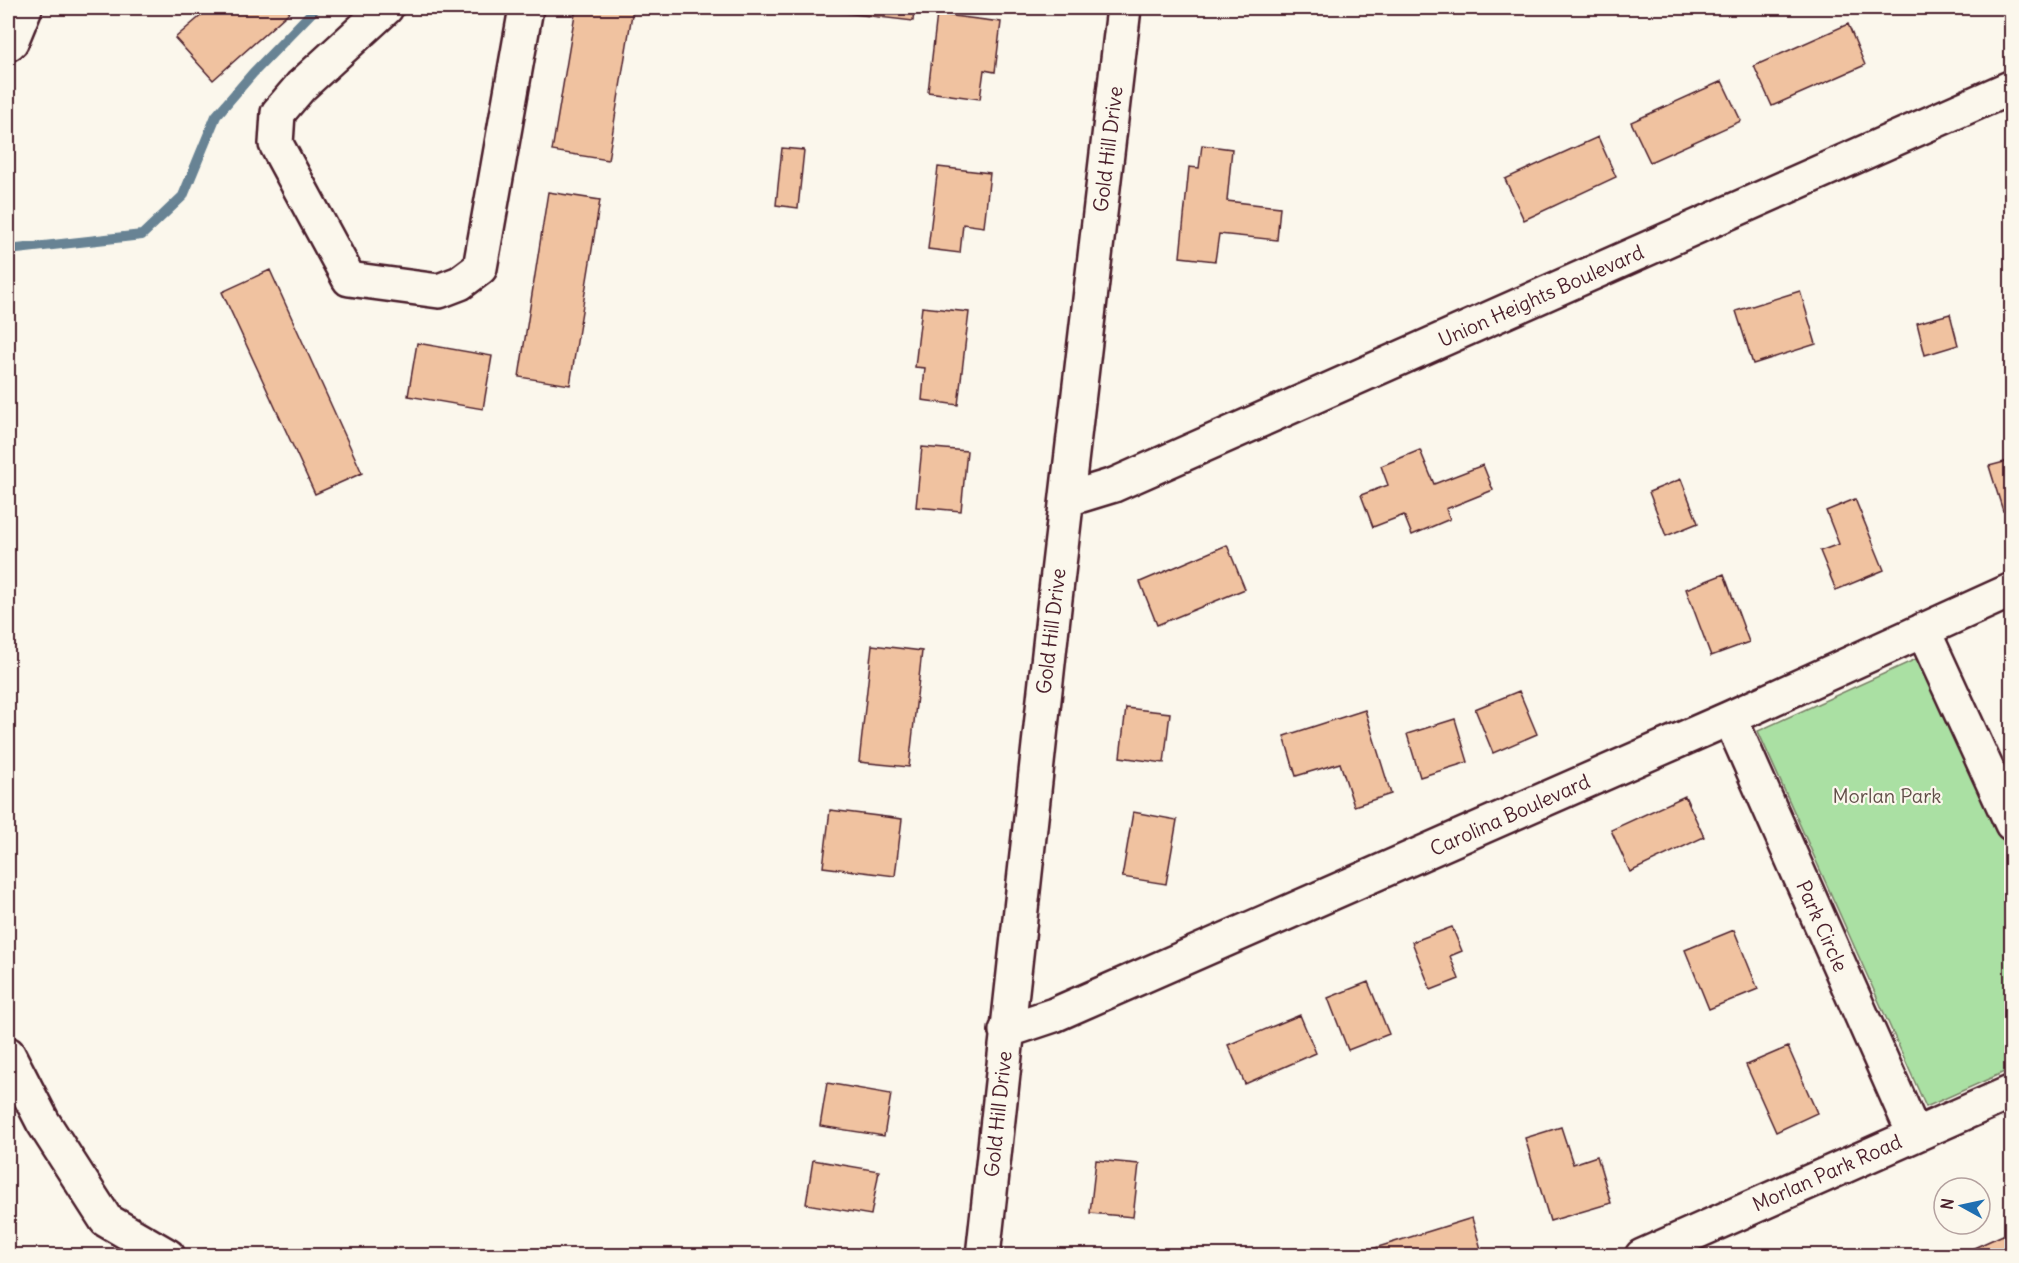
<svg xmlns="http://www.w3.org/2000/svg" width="2019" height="1263" viewBox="0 0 2019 1263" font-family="Delius,sans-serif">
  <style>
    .green { fill: #aae0a3; stroke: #7a8067; stroke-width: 1.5 }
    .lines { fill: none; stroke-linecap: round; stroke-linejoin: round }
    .stream { stroke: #678394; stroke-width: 10 }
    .building { fill: #f0c2a0; stroke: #4a1f2b; stroke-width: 1.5 }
    .minor-casing { stroke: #4a1f2b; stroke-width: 38 }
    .minor { stroke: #fbf7ec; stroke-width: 33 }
    .labels { text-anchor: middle; stroke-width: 4.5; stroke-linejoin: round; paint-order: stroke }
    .street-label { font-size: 20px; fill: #4a1f2b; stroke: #fbf7ec }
    .park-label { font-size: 20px; fill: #624f49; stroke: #fbf7ec }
  </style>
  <rect width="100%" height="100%" fill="#fbf7ec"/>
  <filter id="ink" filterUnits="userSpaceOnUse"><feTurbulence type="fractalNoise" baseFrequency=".0167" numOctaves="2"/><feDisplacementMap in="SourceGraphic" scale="12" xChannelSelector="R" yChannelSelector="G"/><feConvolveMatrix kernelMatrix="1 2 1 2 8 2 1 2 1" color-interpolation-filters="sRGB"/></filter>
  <g filter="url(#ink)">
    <path class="green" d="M1925,655L2011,849V1069L1926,1107L1758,731Z"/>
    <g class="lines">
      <path class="stream" d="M8,250L142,235L183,196L216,116L253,73L316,8"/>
    </g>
    <path class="building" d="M210,8H294L213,80L175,38Z
      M576,8H633L608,160L552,151Z
      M838,8H914L913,21L837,12Z
      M937,14L1001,22L995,72L984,70L980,99L928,92Z
      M1848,24L1865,65L1772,106L1754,66Z
      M1722,81L1741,121L1650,162L1631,122Z
      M1598,137L1616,177L1524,220L1505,179Z
      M1202,145L1232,149L1227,201L1280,207L1277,240L1219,234L1215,261L1180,257L1189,167L1199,168Z
      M782,148L804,150L798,208L776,205Z
      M938,167L990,173L984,227L963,224L960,253L928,249Z
      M548,192L600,200L570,385L519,377Z
      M270,270L362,473L315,494L222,292Z
      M1800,291L1816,344L1753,364L1736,311Z
      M922,307L969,312L958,405L922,400L925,368L915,367Z
      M1950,314L1958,345L1925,355L1917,323Z
      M417,343L492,356L483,409L408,396Z
      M922,447L967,451L961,511L916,507Z
      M1420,450L1434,484L1483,465L1493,490L1446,509L1450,519L1412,535L1404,515L1373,527L1361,495L1388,485L1381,466Z
      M2012,460V509L2003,511L1989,466Z
      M1681,479L1698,523L1666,536L1649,492Z
      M1855,499L1884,570L1836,590L1820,551L1839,544L1826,511Z
      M1227,545L1245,589L1157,625L1140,582Z
      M1724,574L1749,642L1711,656L1686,589Z
      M872,645L922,651L909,767L859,762Z
      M1519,691L1537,734L1493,753L1475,709Z
      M1126,708L1170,713L1164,763L1120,757Z
      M1365,710L1391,794L1354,806L1340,763L1296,776L1284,736Z
      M1455,719L1468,762L1420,777L1407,734Z
      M1685,796L1704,837L1630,872L1611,830Z
      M830,810L902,819L895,876L823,867Z
      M1133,812L1177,820L1166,884L1122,877Z
      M1452,927L1462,951L1450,956L1459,979L1431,990L1412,942Z
      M1734,930L1758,989L1709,1009L1685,950Z
      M1368,982L1389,1034L1348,1050L1328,998Z
      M1300,1015L1316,1053L1245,1084L1228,1045Z
      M1788,1047L1817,1113L1776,1132L1746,1065Z
      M827,1083L891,1094L884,1136L820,1126Z
      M1561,1127L1573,1164L1597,1156L1611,1203L1550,1221L1525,1138Z
      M813,1160L879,1171L871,1215L806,1204Z
      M1096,1160L1139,1164L1133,1217L1090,1213Z
      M1472,1218L1483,1256H1349Z
      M2012,1231V1256H1956Z"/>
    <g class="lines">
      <defs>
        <path id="minor" d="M386,8L301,86L278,113L276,144L349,279L439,291L460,283L480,268L526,8
          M8,44L11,42L25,8
          M1068,499L1114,485L2012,87
          M1923,630L2012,824
          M1730,718L1914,1134
          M1006,1031L1054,1015L1730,718L2012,590
          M8,1054L43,1122L106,1220L168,1256
          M983,1256L1055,599L1124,8
          M1642,1256L2012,1092"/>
      </defs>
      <use href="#minor" class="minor-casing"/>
      <use href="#minor" class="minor"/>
    </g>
  </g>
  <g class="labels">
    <g class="street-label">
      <text transform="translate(1108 149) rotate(-83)" y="7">Gold Hill Drive</text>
      <text transform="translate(1541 296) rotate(-24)" y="7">Union Heights Boulevard</text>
      <text transform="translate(1051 631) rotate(-83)" y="7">Gold Hill Drive</text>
      <text transform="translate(1510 815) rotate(-24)" y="7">Carolina Boulevard</text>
      <text transform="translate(1822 926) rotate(66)" y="7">Park Circle</text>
      <text transform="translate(998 1114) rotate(-84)" y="7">Gold Hill Drive</text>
      <text transform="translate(1827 1173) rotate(-24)" y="7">Morlan Park Road</text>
    </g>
    <g class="park-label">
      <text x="1887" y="803">Morlan Park</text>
    </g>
  </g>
  <rect width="2019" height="1263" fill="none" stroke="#fbf7ec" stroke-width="30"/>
  <rect x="15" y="15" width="1989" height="1233" fill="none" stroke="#4a1f2b" stroke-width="2" filter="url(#ink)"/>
  <g transform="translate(1962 1206) rotate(278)"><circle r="28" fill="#fbf7ec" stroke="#b4a19f" stroke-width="1.5"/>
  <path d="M0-4.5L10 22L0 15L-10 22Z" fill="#1f6fb2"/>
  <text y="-9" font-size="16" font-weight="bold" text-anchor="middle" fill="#4a1f2b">N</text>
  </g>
</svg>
